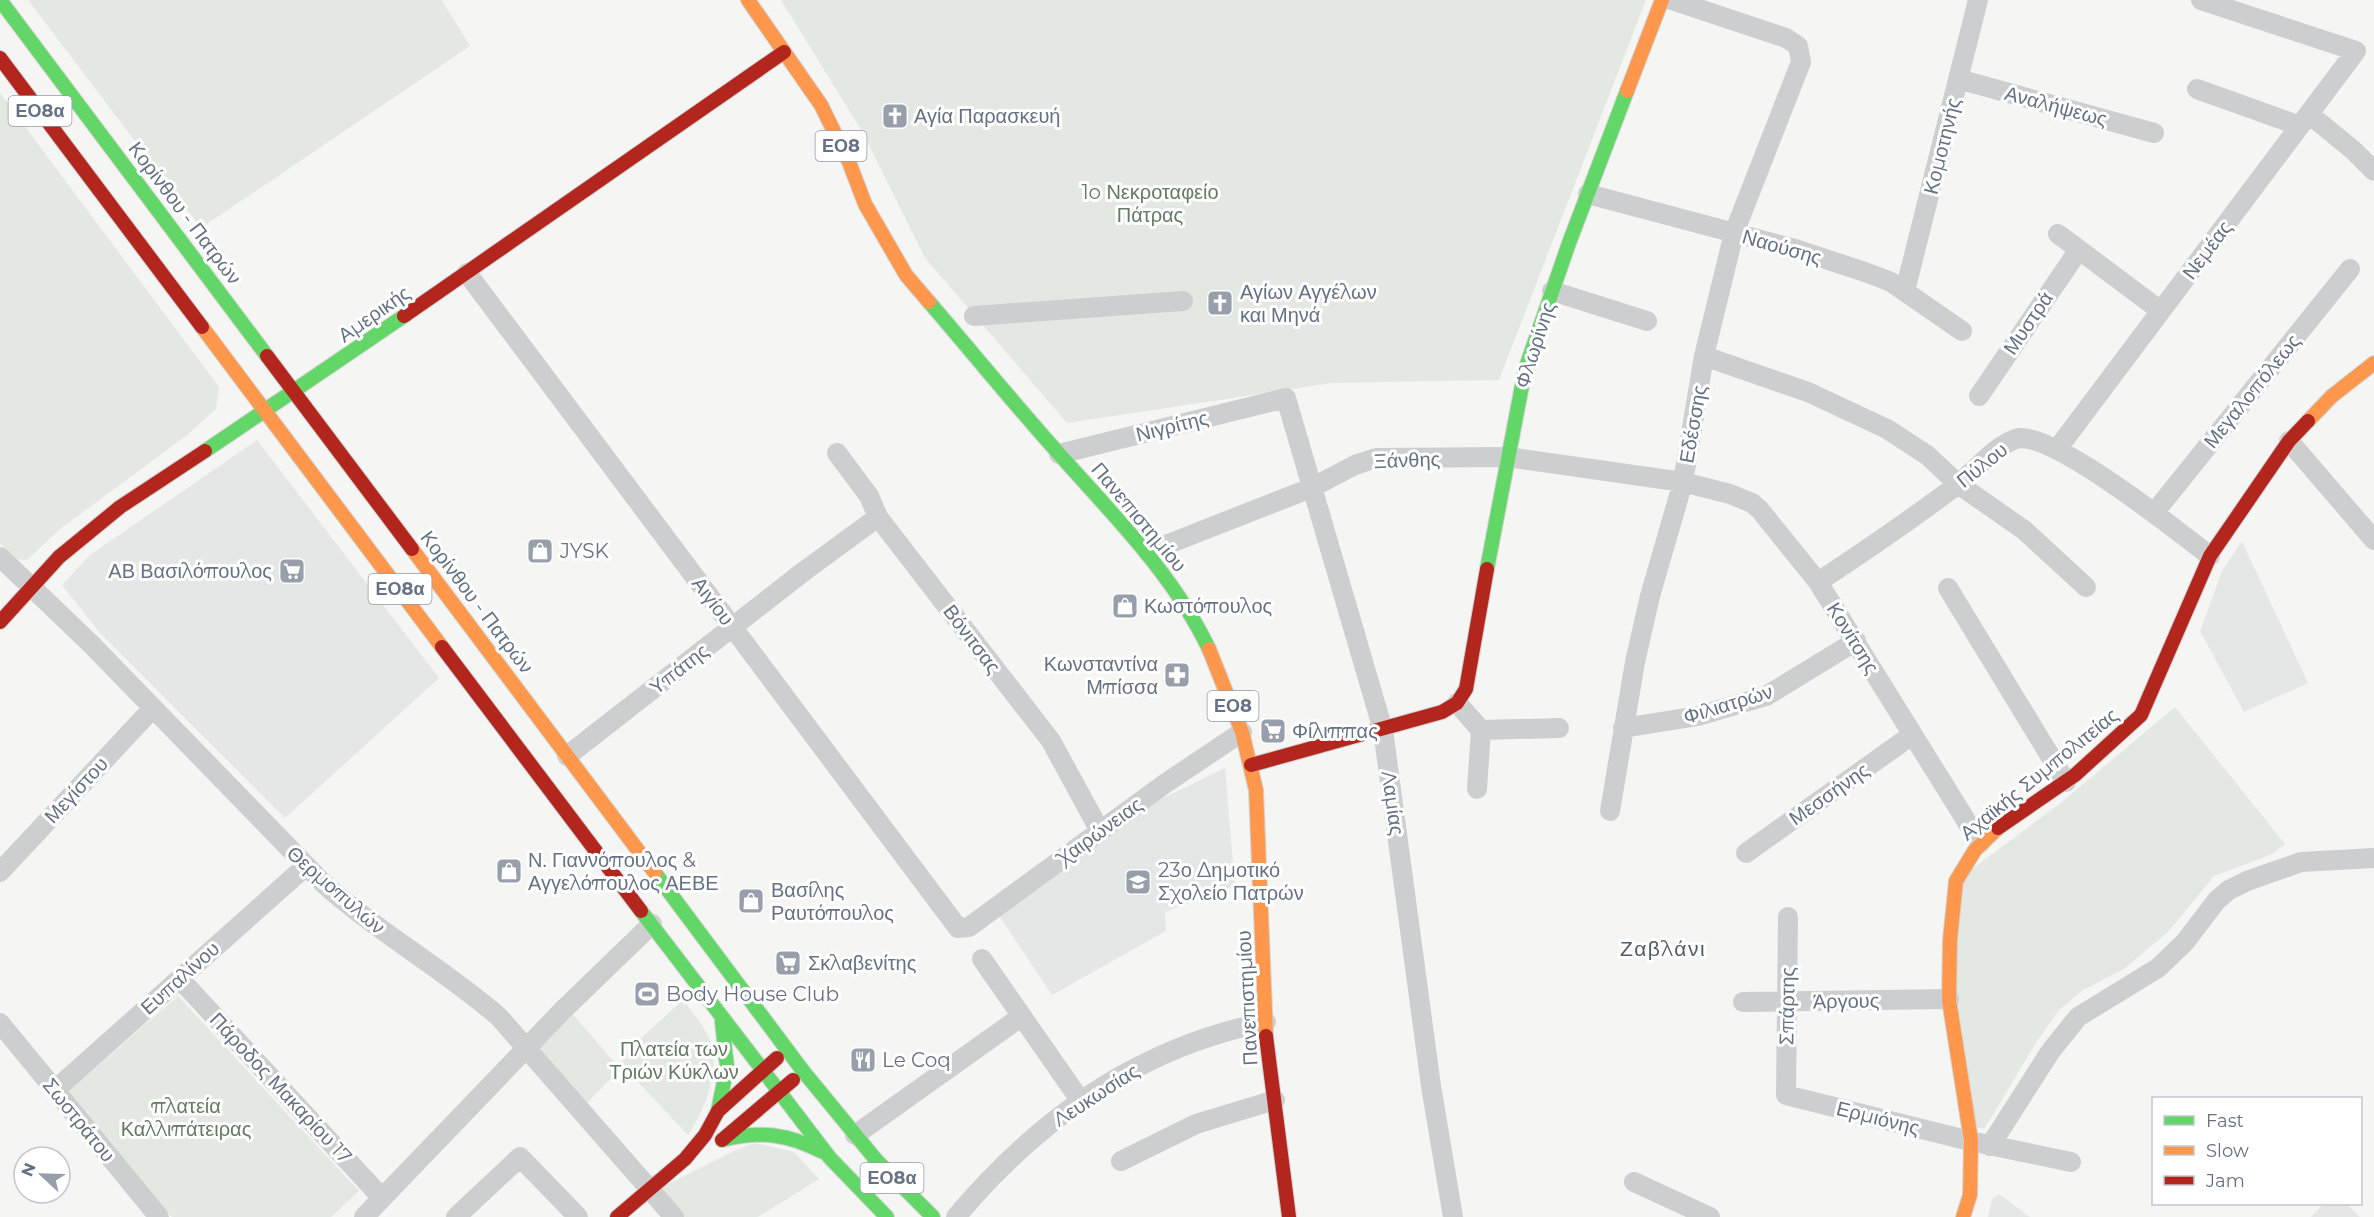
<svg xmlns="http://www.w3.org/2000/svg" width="2374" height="1217" viewBox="0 0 2374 1217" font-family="Montserrat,sans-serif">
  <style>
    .built { fill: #e5e6e6 }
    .green { fill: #e4e8e2 }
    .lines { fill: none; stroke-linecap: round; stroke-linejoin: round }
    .fast-casing { stroke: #d2d3d3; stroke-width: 16 }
    .slow-casing { stroke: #d2d3d3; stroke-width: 16 }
    .jam-casing { stroke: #d2d3d3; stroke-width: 16 }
    .street { stroke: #cdcecf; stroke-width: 20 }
    .fast { stroke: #63d668; stroke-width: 14 }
    .slow { stroke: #ff974d; stroke-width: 14 }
    .jam { stroke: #b3261e; stroke-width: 14 }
    .labels { text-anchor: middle; stroke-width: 6; stroke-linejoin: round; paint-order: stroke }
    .shield { fill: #fff; stroke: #949ca8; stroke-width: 1.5 }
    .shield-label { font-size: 18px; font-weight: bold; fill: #667183 }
    .street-label { font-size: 20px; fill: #667183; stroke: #fff }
    .poi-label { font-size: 20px; fill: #667183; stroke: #fff; text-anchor: start }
    .park-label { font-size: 20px; fill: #657a64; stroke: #fff }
    .neighbourhood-label { font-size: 21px; letter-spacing: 1.5px; fill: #535b68; stroke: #fff }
  </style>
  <rect width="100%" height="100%" fill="#f5f5f4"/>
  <path class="built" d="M257,440L439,678L285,818L100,633L62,585L90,555Z
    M2242,541L2308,683L2244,712L2200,631L2222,571Z
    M1225,768L1235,886L1165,912L1166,931L1052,995L998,914L1155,802Z
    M1999,1194L2030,1217H1988L1992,1199Z
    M2323,1204H2347L2360,1217H2311Z"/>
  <path class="green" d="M28,0H442L470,46L201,228Z
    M781,0H1646L1499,380L1331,383L1067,423L925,258L863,133Z
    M0,93L219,387L216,409L186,436L60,529L27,560L15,559L0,543Z
    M2175,707L2285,844L2272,854L2214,876L2169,931L2124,969L2083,990L2059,1010L2037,1041L1985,1128H1977L1952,1020L1956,881L2063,801Z
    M178,996L359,1191L331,1217H172L65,1094Z
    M683,1000C691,1010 701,1022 707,1034C723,1065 706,1108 688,1135L621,1064L629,1049Z
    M571,1012L620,1069L586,1104L536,1049Z
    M755,1143L794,1152L819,1179L758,1217H682L660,1188L738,1149Z"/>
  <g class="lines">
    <defs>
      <path id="fast" d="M0,0L267,356
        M929,302C973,353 1015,405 1060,455C1115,517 1173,574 1209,649
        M205,451L404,316
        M1487,569L1525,370L1569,243L1627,91
        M655,873L803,1071L877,1161L933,1217
        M641,911L830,1158L887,1217
        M718,1111L727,1067L722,1022
        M722,1140C760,1130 788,1134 823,1152"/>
      <path id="slow" d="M748,0L821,105L849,162L865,204L906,275L929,302
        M1627,91L1662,0
        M202,327L442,647
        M2308,421L2332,396L2374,363
        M412,549L655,873
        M1209,649L1242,732L1256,790L1266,1036
        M1963,1217L1970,1195L1971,1140L1949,1000L1950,940L1956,881L1975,850L1998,828"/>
      <path id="jam" d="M0,58L202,327
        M404,316L784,52
        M267,356L412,549
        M0,622L59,557L120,507L205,451
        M442,647L641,911
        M1251,765L1442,712L1457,703L1466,689L1487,569
        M1998,828L2075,775L2141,715L2210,556L2289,441L2308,421
        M1266,1036L1289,1217
        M722,1140L793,1080
        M617,1217L685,1159L705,1135L718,1111L777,1058"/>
    </defs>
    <use href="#fast" class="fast-casing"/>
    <use href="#slow" class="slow-casing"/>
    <use href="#jam" class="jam-casing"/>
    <path class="street" d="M1958,79L2154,133
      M2197,89L2300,126
      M2309,114L2353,150L2374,171
      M1588,194L1795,249L1865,272L1891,282L1962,331
      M2058,234L2161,311
      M467,273L958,928L969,927L1163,785L1242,732
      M1552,291L1647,321
      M1905,291L1978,0
      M974,316L1183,301
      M1704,356L1808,392L1887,429L1927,455L1958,484L2024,530L2086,587
      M1979,396L2078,251
      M2289,441L2374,540
      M2058,448L2356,51L2201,0
      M837,453L869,496L878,517L1051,741L1100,831
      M1059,454L1286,398L1383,730L1431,1086L1453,1217
      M2154,513L2350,269
      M1148,552L1311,488L1355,465L1376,458L1507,457L1683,482L1730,494L1752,503L1760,510L1818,582L1980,843
      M0,557L91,644L324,884C379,933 444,969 499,1017L674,1217
      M1818,582C1865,551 1912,519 1957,485C1976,470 1996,444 2019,438C2059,436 2175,529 2210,556
      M1948,588L2066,782
      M1457,703L1481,730L1477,789
      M1623,728L1698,716L1766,696L1856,641
      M1481,730L1559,728
      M567,756L803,572L878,517
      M1610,811L1635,662L1650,596L1683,482L1704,356L1734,233L1801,62L1798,46L1786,38L1672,0
      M1746,853L1912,735
      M0,872L153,708
      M1788,917L1786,1095L1970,1141L2071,1162
      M982,959L1080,1100
      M180,979L382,1198
      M1743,1002L1949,999
      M0,1023L159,1217
      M55,1090L306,866
      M855,1135L1022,1016
      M1990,1146L2050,1052L2078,1017L2158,968L2185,942L2217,900L2229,890L2247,881L2301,862L2374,858
      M1121,1161L1196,1124L1275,1100
      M1634,1182L1710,1217
      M364,1217L562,1011L652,924
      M456,1217L520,1157L578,1217
      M956,1217C1038,1119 1140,1047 1266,1022"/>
    <use href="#fast" class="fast"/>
    <use href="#slow" class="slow"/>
    <use href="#jam" class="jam"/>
  </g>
  <defs>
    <symbol id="church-square" viewBox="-11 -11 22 22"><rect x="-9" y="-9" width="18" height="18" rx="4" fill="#989fab" stroke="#fff"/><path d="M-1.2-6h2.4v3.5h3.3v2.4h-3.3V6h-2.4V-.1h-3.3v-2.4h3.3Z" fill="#fff"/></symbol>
    <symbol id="shop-square" viewBox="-11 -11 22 22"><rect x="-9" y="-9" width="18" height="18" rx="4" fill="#989fab" stroke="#fff"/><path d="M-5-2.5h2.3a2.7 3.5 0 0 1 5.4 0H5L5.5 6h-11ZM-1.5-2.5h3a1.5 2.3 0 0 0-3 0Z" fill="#fff"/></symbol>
    <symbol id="supermarket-square" viewBox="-11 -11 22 22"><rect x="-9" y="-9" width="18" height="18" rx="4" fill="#989fab" stroke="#fff"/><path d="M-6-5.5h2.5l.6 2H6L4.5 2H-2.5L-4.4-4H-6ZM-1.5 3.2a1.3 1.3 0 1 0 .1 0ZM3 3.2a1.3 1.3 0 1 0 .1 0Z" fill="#fff"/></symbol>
    <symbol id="pharmacy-square" viewBox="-11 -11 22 22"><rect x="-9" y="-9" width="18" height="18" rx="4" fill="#989fab" stroke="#fff"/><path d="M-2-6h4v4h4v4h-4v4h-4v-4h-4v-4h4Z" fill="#fff"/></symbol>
    <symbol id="school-square" viewBox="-11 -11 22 22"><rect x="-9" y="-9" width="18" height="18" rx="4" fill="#989fab" stroke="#fff"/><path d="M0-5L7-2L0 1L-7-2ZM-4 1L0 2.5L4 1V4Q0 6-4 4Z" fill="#fff"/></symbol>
    <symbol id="stadium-square" viewBox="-11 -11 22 22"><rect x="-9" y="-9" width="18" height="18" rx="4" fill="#989fab" stroke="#fff"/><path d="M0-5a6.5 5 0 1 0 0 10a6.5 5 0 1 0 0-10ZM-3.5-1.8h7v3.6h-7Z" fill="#fff"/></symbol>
    <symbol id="restaurant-square" viewBox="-11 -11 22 22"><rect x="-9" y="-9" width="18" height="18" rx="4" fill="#989fab" stroke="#fff"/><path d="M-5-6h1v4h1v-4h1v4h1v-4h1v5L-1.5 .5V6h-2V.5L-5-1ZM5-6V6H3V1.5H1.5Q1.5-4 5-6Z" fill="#fff"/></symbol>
  </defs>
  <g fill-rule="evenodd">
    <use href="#church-square" x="880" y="101" width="30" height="30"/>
    <use href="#church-square" x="1205" y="288" width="30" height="30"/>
    <use href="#shop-square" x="525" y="536" width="30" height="30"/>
    <use href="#supermarket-square" x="277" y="556" width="30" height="30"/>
    <use href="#shop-square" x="1110" y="591" width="30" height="30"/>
    <use href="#pharmacy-square" x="1162" y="660" width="30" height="30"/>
    <use href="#supermarket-square" x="1258" y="716" width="30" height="30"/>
    <use href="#shop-square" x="494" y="856" width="30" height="30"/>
    <use href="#school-square" x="1123" y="867" width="30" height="30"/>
    <use href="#shop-square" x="736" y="886" width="30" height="30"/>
    <use href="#supermarket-square" x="773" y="948" width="30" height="30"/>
    <use href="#stadium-square" x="632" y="979" width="30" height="30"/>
    <use href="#restaurant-square" x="848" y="1045" width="30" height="30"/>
  </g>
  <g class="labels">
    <g class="shield">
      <rect x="8.5" y="96" width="63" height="30" rx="4.5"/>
      <rect x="815.5" y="131" width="51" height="30" rx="4.5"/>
      <rect x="368.5" y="574" width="63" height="30" rx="4.5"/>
      <rect x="1207.5" y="691" width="51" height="30" rx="4.5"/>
      <rect x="860.5" y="1163" width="63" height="30" rx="4.5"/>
    </g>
    <g class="shield-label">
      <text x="40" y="117">ΕΟ8α</text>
      <text x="841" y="152">ΕΟ8</text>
      <text x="400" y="595">ΕΟ8α</text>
      <text x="1233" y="712">ΕΟ8</text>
      <text x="892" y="1184">ΕΟ8α</text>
    </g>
    <g class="street-label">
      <text transform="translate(2056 106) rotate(15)" y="7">Αναλήψεως</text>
      <text transform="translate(1942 146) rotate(-76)" y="7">Κομοτηνής</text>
      <text transform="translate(185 213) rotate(53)" y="7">Κορίνθου - Πατρών</text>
      <text transform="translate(1782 247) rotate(16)" y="7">Ναούσης</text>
      <text transform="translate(2207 250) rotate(-53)" y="7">Νεμέας</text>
      <text transform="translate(374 314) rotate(-35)" y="7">Αμερικής</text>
      <text transform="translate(2028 323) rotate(-56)" y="7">Μυστρά</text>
      <text transform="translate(1535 345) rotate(-72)" y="7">Φλωρίνης</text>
      <text transform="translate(2252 391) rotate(-51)" y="7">Μεγαλοπόλεως</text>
      <text transform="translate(1693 424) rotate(-80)" y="7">Εδέσσης</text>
      <text transform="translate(1172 426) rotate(-14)" y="7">Νιγρίτης</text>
      <text transform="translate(1407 460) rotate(-2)" y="7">Ξάνθης</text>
      <text transform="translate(1982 465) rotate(-39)" y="7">Πύλου</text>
      <text transform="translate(1139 517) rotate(50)" y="7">Πανεπιστημίου</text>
      <text transform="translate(713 601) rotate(53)" y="7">Αιγίου</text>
      <text transform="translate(477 602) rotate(53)" y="7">Κορίνθου - Πατρών</text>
      <text transform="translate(1853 638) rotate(58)" y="7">Κονίτσης</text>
      <text transform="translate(972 639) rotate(53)" y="7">Βόνιτσας</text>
      <text transform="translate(679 669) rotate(-38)" y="7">Υπάτης</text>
      <text transform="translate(1728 704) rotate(-17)" y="7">Φιλιατρών</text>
      <text transform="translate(2039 774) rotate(-39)" y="7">Αχαϊκής Συμπολιτείας</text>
      <text transform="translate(76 790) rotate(-47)" y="7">Μεγίστου</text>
      <text transform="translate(1829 794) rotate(-35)" y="7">Μεσσήνης</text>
      <text transform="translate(1393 803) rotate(82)" y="7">Λαμίας</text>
      <text transform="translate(1100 831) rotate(-36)" y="7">Χαιρώνειας</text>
      <text transform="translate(336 890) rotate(41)" y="7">Θερμοπυλών</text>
      <text transform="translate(180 978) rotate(-42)" y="7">Ευπαλίνου</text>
      <text transform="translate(1247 998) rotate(-93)" y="7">Πανεπιστημίου</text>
      <text transform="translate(1846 1001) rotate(-1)" y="7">Άργους</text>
      <text transform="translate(1787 1006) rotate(-89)" y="7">Σπάρτης</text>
      <text transform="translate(281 1088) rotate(47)" y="7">Πάροδος Μακαρίου 17</text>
      <text transform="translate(1096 1095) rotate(-33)" y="7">Λευκωσίας</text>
      <text transform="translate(1878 1118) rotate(14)" y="7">Ερμιόνης</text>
      <text transform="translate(79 1120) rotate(51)" y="7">Σωστράτου</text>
    </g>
    <g class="poi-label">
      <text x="914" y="123">Αγία Παρασκευή</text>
      <text x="1240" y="299">Αγίων Αγγέλων<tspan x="1240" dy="23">και Μηνά</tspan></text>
      <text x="560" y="558">JYSK</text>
      <text x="272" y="578" text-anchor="end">ΑΒ Βασιλόπουλος</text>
      <text x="1144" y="613">Κωστόπουλος</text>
      <text x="1158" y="671" text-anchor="end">Κωνσταντίνα<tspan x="1158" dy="23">Μπίσσα</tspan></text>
      <text x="1292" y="738">Φίλιππας</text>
      <text x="528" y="867">Ν. Γιαννόπουλος &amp;<tspan x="528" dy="23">Αγγελόπουλος ΑΕΒΕ</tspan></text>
      <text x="1158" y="877">23ο Δημοτικό<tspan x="1158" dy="23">Σχολείο Πατρών</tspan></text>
      <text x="771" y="897">Βασίλης<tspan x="771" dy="23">Ραυτόπουλος</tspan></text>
      <text x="808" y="970">Σκλαβενίτης</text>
      <text x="666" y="1001">Body House Club</text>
      <text x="882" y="1067">Le Coq</text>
    </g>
    <g class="park-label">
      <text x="1150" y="199">1o Νεκροταφείο<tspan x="1150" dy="23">Πάτρας</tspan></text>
      <text x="674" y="1056">Πλατεία των<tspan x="674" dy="23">Τριών Κύκλων</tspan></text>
      <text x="186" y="1113">πλατεία<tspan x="186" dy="23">Καλλιπάτειρας</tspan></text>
    </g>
    <g class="neighbourhood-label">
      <text x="1663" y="956">Ζαβλάνι</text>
    </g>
  </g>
  <rect x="2152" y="1097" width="210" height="108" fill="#ffffff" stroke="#c2c6cd" stroke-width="1.5"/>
  <rect x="2164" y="1116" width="30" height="9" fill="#63d668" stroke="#c2c6cd" stroke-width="1.5"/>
  <text x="2206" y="1127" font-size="18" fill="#667183">Fast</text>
  <rect x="2164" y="1146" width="30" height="9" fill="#ff974d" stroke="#c2c6cd" stroke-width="1.5"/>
  <text x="2206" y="1157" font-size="18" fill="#667183">Slow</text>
  <rect x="2164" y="1176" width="30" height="9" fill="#b3261e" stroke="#c2c6cd" stroke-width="1.5"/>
  <text x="2206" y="1187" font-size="18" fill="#667183">Jam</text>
  <g transform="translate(42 1175) rotate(292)"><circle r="28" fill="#ffffff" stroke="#c2c6cd" stroke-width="1.5"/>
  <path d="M0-4.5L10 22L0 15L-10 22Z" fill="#989fab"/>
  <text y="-9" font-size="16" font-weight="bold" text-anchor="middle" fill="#667183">N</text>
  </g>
</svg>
